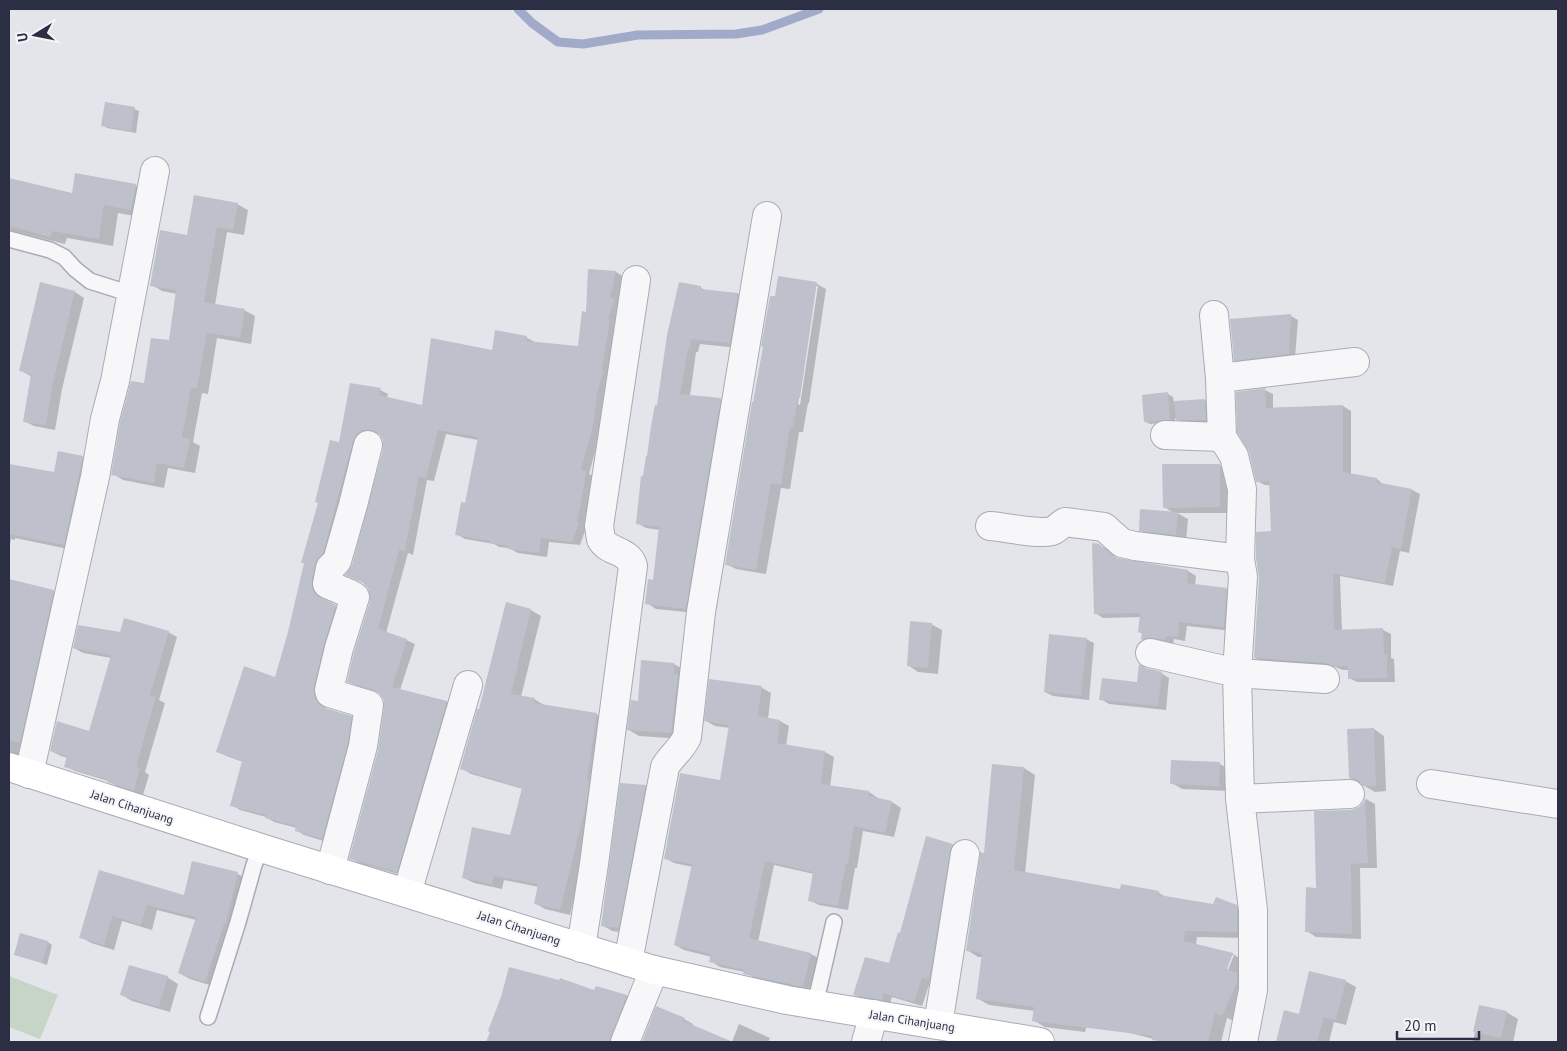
<svg xmlns="http://www.w3.org/2000/svg" width="1567" height="1051" viewBox="0 0 1567 1051" font-family="'PT Sans',sans-serif">
  <style>
    .green { fill: #c6d5c6 }
    .shadow { fill: #0003; fill-rule: evenodd }
    .lines { fill: none; stroke-linecap: round; stroke-linejoin: round }
    .stream { stroke: #a1abc9; stroke-width: 9 }
    .building { fill: #bec0cb }
    .service-casing { stroke: #a9abb5; stroke-width: 18 }
    .minor-casing { stroke: #a9abb5; stroke-width: 30 }
    .secondary-casing { stroke: #a9abb5; stroke-width: 30 }
    .service { stroke: #f7f7f9; stroke-width: 15 }
    .minor { stroke: #f7f7f9; stroke-width: 28 }
    .secondary { stroke: #fff; stroke-width: 28 }
    .labels { text-anchor: middle; stroke-width: 4; stroke-linejoin: round; paint-order: stroke }
    .street-label { font-size: 12px; fill: #2c2f43; stroke: #f4f5f8 }
  </style>
  <rect width="100%" height="100%" fill="#e4e5eb"/>
  <path class="green" d="M9,976L58,995L40,1039L9,1027Z"/>
  <path class="shadow" d="M134,109L139,111L136,133L107,128L103,125Z
    M9,179L73,195L135,185L150,193L146,218L118,213L113,246L67,238L65,244L9,230Z
    M237,204L248,210L244,235L227,232L215,305L244,310L255,316L251,344L217,338L208,394L202,393L193,442L200,446L195,473L168,468L164,488L123,480L113,474L145,385L170,342L177,294L162,291L152,285L188,236Z
    M589,270L616,272L624,277L618,302L622,304L616,323L618,324L602,426L589,474L593,476L591,497L584,527L586,528L580,545L549,542L547,557L518,553L509,548L499,547L494,544L465,539L457,534L466,505L478,440L446,434L434,481L427,480L413,555L408,553L386,633L406,640L415,644L400,690L447,702L455,706L405,876L359,863L351,858L379,750L386,707L385,699L381,693L356,686L348,681L371,602L369,588L353,566L384,448V440L380,434H373L320,594L323,600L344,611L322,700L327,710L351,717L359,722L330,843L304,835L296,830L297,828L274,822L266,817L240,810L232,805L243,762L226,756L218,751L276,679L340,443L380,390L388,394L387,398L423,407L493,351L496,332L527,338L535,342L579,348L587,314Z
    M41,284L75,292L84,298L62,389L55,430L34,426L24,421L32,377L20,370Z
    M817,284L826,289L809,403H808L803,432H799L790,489L781,488L766,574L736,569L726,564L776,297ZM815,286H818L800,405L798,404Z
    M700,287L706,291L738,294L747,299L739,348L700,344L698,352H696L690,396L720,400L729,405L695,613L656,609L647,603L654,581L660,530L646,528L637,523L644,477L658,407Z
    M1291,316L1298,320L1295,358L1242,364L1235,360Z
    M1265,390L1273,394V408L1343,406L1351,411V475L1377,479L1384,485L1412,490L1420,494L1409,553L1400,551L1393,586L1340,576L1342,631L1383,630L1391,634V658L1394,659L1395,682H1357L1349,678V670H1343L1335,667L1263,662L1255,658L1273,533L1271,485H1265L1257,481L1237,393Z
    M1168,394L1173,397L1174,403L1205,400L1210,403V422H1182L1175,418V422L1150,424L1146,422L1144,396Z
    M82,457L91,462L73,550L15,538V540L11,539L9,550V465L55,474Z
    M1219,465L1230,471V513H1177L1188,519L1186,541L1150,536L1140,530L1174,513L1164,507Z
    M1099,545L1108,550L1118,559L1188,571L1196,576L1195,585L1226,589L1234,594L1232,631L1187,626L1185,641L1174,639L1173,644L1162,642L1150,644L1143,640V634L1139,632L1141,617L1103,618L1095,613Z
    M9,580L53,591L63,596L27,758L18,755L9,760Z
    M507,604L531,610L541,616L521,697L534,699L544,705L596,714L606,720L596,807L570,915L545,909L535,903L539,887L504,880L502,889L474,883L464,878L511,836L523,789L471,774L461,768L480,711Z
    M931,624L942,630L938,674L918,672L908,665Z
    M168,632L177,637L159,700L165,703L145,772L149,775L143,795L118,787L108,781L75,771L65,766L68,758L61,756L51,751L90,732L111,658L83,653L74,648L121,633Z
    M1086,639L1094,643L1089,700L1053,696L1045,692Z
    M674,664L684,670L682,739L639,736L629,730L639,702Z
    M1146,669L1161,673L1169,678L1166,710L1109,704L1101,699L1138,683Z
    M710,680L762,688L771,693L768,719L780,721L789,726L786,746L825,752L834,757L830,787L869,792L878,798V799L892,802L901,808L894,837L863,831L857,868H855L848,910L819,905L809,900L814,874L774,865L758,942L811,954L820,959L813,991L754,978L745,972L720,967L711,961L712,957L684,950L675,945L693,867L674,863L665,858L721,781L730,728L715,726L706,721Z
    M1374,729L1384,736L1386,791L1375,792L1350,778Z
    M1220,764L1230,770L1229,791L1182,789L1172,783Z
    M1024,768L1035,775L1025,874L1121,891L1159,893L1168,898L1214,906H1236L1248,913L1249,938L1197,937L1196,945L1233,954L1244,961L1239,975L1249,981L1234,1021L1227,1018L1221,1042H1165L1088,1022L1085,1032L1045,1027L1033,1020L1035,1011L989,1005L977,998L983,957H978L967,950L985,854ZM1231,955H1234L1226,975L1224,974Z
    M645,786L655,792L628,933L612,931L602,925Z
    M1366,799L1375,804L1377,868H1360L1361,939L1316,937L1307,931L1318,889L1351,811L1360,808Z
    M927,837L953,845L961,849L937,984L930,982L922,1006L892,997L890,1004L863,999L855,995L890,964L900,934Z
    M192,862L238,874L248,880L216,987L190,979L179,973L196,920L157,910L152,930L122,921L114,950L91,943L81,937L99,872L184,897Z
    M48,942L52,945L47,965L16,954Z
    M167,977L178,984L170,1012L132,1001L122,995Z
    M1345,981L1356,987L1346,1025L1334,1022L1329,1042H1278L1285,1012L1300,1015Z
    M596,988L627,996L635,1001L619,1042H487L491,1031L595,992Z
    M1480,1007L1506,1012L1518,1019L1513,1042H1473Z
    M657,1008L684,1019L693,1024L692,1026L732,1042H643Z
    M739,1024L770,1038L768,1042H732Z"/>
  <g class="lines">
    <path class="stream" d="M518,9L532,23L558,42L583,44L638,35L736,34L762,30L819,9"/>
  </g>
  <path class="building" d="M105,102L135,107L131,131L101,126Z
    M75,173L136,184L131,210L104,205L99,239L52,231L51,237L9,226V178L72,193Z
    M194,195L238,203L233,230L217,227L204,302L245,309L240,338L207,333L197,388H191L182,437L190,439L184,468L157,463L154,483L111,475L120,422L131,381L144,383L151,338L169,340L176,290L150,286L160,230L187,235Z
    M588,269L616,271L610,297L615,299L608,318L610,319L602,369L604,370L597,393L594,421L581,470L586,471L583,492L577,522L579,523L572,542L541,538L539,553L508,549L509,546L489,543L490,541L455,535L461,502L465,503L478,437L438,430L426,478L419,476L405,551L399,550L378,629L407,639L392,687L447,701L397,872L349,859L378,750L384,707V700L380,694L374,690L347,682L354,652L370,601V594L368,588L363,583L345,575L352,565L383,449V440L379,434L372,430H363L356,435L353,441L323,553L315,565L312,581V588L316,595L336,605L324,644L314,686V695L319,704L325,708L352,716L348,743L322,839L295,831L296,826L265,818L266,815L230,806L242,761L216,752L244,666L275,677L288,632L304,563H301L318,503L315,502L325,461L330,440L339,442L350,383L381,388L379,395L422,405L431,338L492,350L495,330L527,336L526,341L578,346L582,311L586,312Z
    M778,276L817,282L800,398H798L793,427H790L781,485L771,483L756,570L725,565L752,402H753L763,347L761,346L770,296H775Z
    M40,282L75,291L53,383L46,425L23,422L31,374L19,371Z
    M679,282L701,286V289L738,293L730,343L691,339L690,348H688L680,394L721,398L686,609L645,604L648,579L653,580L659,527L636,524L641,476H643L646,456H647L651,426L655,405H657L667,335Z
    M1291,314L1289,354L1234,361L1230,319Z
    M1265,388L1266,408L1343,405V472L1377,478L1376,482L1412,489L1401,549L1392,547L1385,583L1333,573L1334,630L1383,628L1384,654H1387V678L1348,679V666L1334,667L1326,663L1254,658L1259,578L1256,558V532L1271,531L1269,481L1256,482L1249,452L1237,432L1236,392Z
    M1168,392L1170,420L1144,422L1142,395Z
    M1205,399L1206,420H1176L1174,401Z
    M58,451L83,456L64,545L9,534V464L54,472Z
    M1162,464H1220V507L1163,508Z
    M1140,509L1178,512L1176,535L1139,531Z
    M1092,543L1099,544L1112,555L1118,558L1188,570L1187,583L1227,588L1224,627L1179,622L1178,637L1166,636L1165,640L1153,638H1146L1141,640L1142,633L1138,632L1140,613L1094,614Z
    M9,579L54,590L20,743L9,740Z
    M506,602L531,609L511,694L535,698L534,703L597,713L587,780H589L587,801L560,910L534,904L538,884L494,876L492,884L462,878L472,827L510,835L522,788L460,769L477,709H479Z
    M124,618L169,631L150,695L156,697L136,767L140,768L134,791L107,782L108,780L64,767L67,756L50,751L57,721L89,731L111,655L73,648L78,625L120,632Z
    M910,621L932,623L928,668L907,666Z
    M1049,634L1087,638L1081,696L1044,692Z
    M641,660L674,663V674H678L671,733L627,730L631,700L638,701Z
    M1139,664L1146,668L1162,672L1158,706L1099,700L1102,678L1137,682Z
    M709,679L762,686L758,716L780,720L777,743L825,751L821,784L869,791V796L892,801L885,833L854,826L848,864L846,863L838,906L808,901L813,872L765,861L749,938L811,953L803,987L743,974L744,970L709,962L711,954L674,945L692,864L664,859L680,773L720,780L729,725L704,721Z
    M1374,728L1376,786H1363L1358,780L1349,778L1347,729Z
    M1171,760L1220,762L1219,786L1170,784Z
    M992,764L1024,767L1014,870L1120,889L1121,884L1159,891V895L1213,904L1216,897L1237,905V932L1185,931L1184,941L1233,953L1227,969L1237,973V983L1222,1016L1215,1013L1208,1042H1164L1152,1040L1153,1036L1032,1021L1034,1007L976,999L982,953L966,951L980,856V852L984,853Z
    M620,783L646,785L619,928L601,926Z
    M1365,797L1368,863L1351,864L1352,934L1305,932L1306,887L1316,888L1314,811L1351,810L1359,807L1364,802Z
    M926,836L953,844L950,852L929,980L922,978L914,1002L884,993L882,1000L853,995L865,957L889,963L898,932L900,933Z
    M192,861L238,872L226,924H224L205,982L178,973L196,917L147,905L141,925L112,916L104,945L79,938L99,870L184,895Z
    M20,933L48,941L42,963L14,955Z
    M129,965L168,976L159,1007L120,995Z
    M509,967L559,980L560,978L594,990L596,986L627,995L611,1036L610,1042H486L490,1032L488,1031L501,997Z
    M1309,971L1346,980L1336,1020L1324,1017L1317,1042H1276L1284,1010L1299,1014Z
    M1479,1005L1507,1011L1501,1038L1473,1032Z
    M656,1006L685,1018L683,1021L733,1042H642Z"/>
  <g class="lines">
    <defs>
      <path id="service" d="M9,239L50,250L64,257L75,269L90,281L131,294
        M815,1005L834,922
        M208,1017L238,922L254,865L261,848"/>
      <path id="minor" d="M1214,315L1220,378L1222,437
        M1220,378L1355,362
        M1165,435L1222,437L1234,456L1242,489L1240,559L1243,577L1237,673L1240,799L1253,910V990L1243,1042
        M990,526C1006,527 1038,535 1052,531C1056,530 1061,524 1065,522L1104,527L1122,543L1135,546L1240,559
        M1150,653L1237,673L1325,679
        M29,774L95,477L105,419L115,381L155,171
        M1431,784L1558,804
        M1240,799L1350,794
        M330,870L363,746L369,705L330,693L329,690L339,648L355,597L348,593L327,584L330,568L337,561L353,505L368,445
        M407,893L468,685
        M581,948L594,864L633,566C628,549 608,553 601,539C600,536 600,530 599,526L636,280
        M628,962L665,767C671,756 682,749 687,737L701,612L767,216
        M938,1025L965,854
        M625,1042L654,970
        M866,1042L874,1014"/>
      <path id="secondary" d="M9,767L261,848L654,970L787,1000L1040,1042"/>
    </defs>
    <use href="#service" class="service-casing"/>
    <use href="#minor" class="minor-casing"/>
    <use href="#secondary" class="secondary-casing"/>
    <use href="#service" class="service"/>
    <use href="#minor" class="minor"/>
    <use href="#secondary" class="secondary"/>
  </g>
  <g class="labels">
    <g class="street-label">
      <text transform="translate(132 807) rotate(18)" y="4">Jalan Cihanjuang</text>
      <text transform="translate(519 928) rotate(18)" y="4">Jalan Cihanjuang</text>
      <text transform="translate(912 1021) rotate(9)" y="4">Jalan Cihanjuang</text>
    </g>
  </g>
  <rect width="1567" height="1051" fill="none" stroke="#2c2f43" stroke-width="20"/>
  <g transform="translate(35 35) rotate(260)" stroke="#f4f5f8" stroke-width="4" paint-order="stroke">
  <path d="M0-4L9 19L0 12L-9 19Z" fill="#2c2f43"/>
  <text y="-8" font-size="14" font-weight="bold" text-anchor="middle" fill="#2c2f43">U</text>
  </g>
  <path d="M1397 1031v8h82v-8" fill="none" stroke="#2c2f43" stroke-width="2.5"/>
  <text x="1404" y="1031" font-size="15" fill="#2c2f43" stroke="#f4f5f8" stroke-width="4" paint-order="stroke">20 m</text>
</svg>
